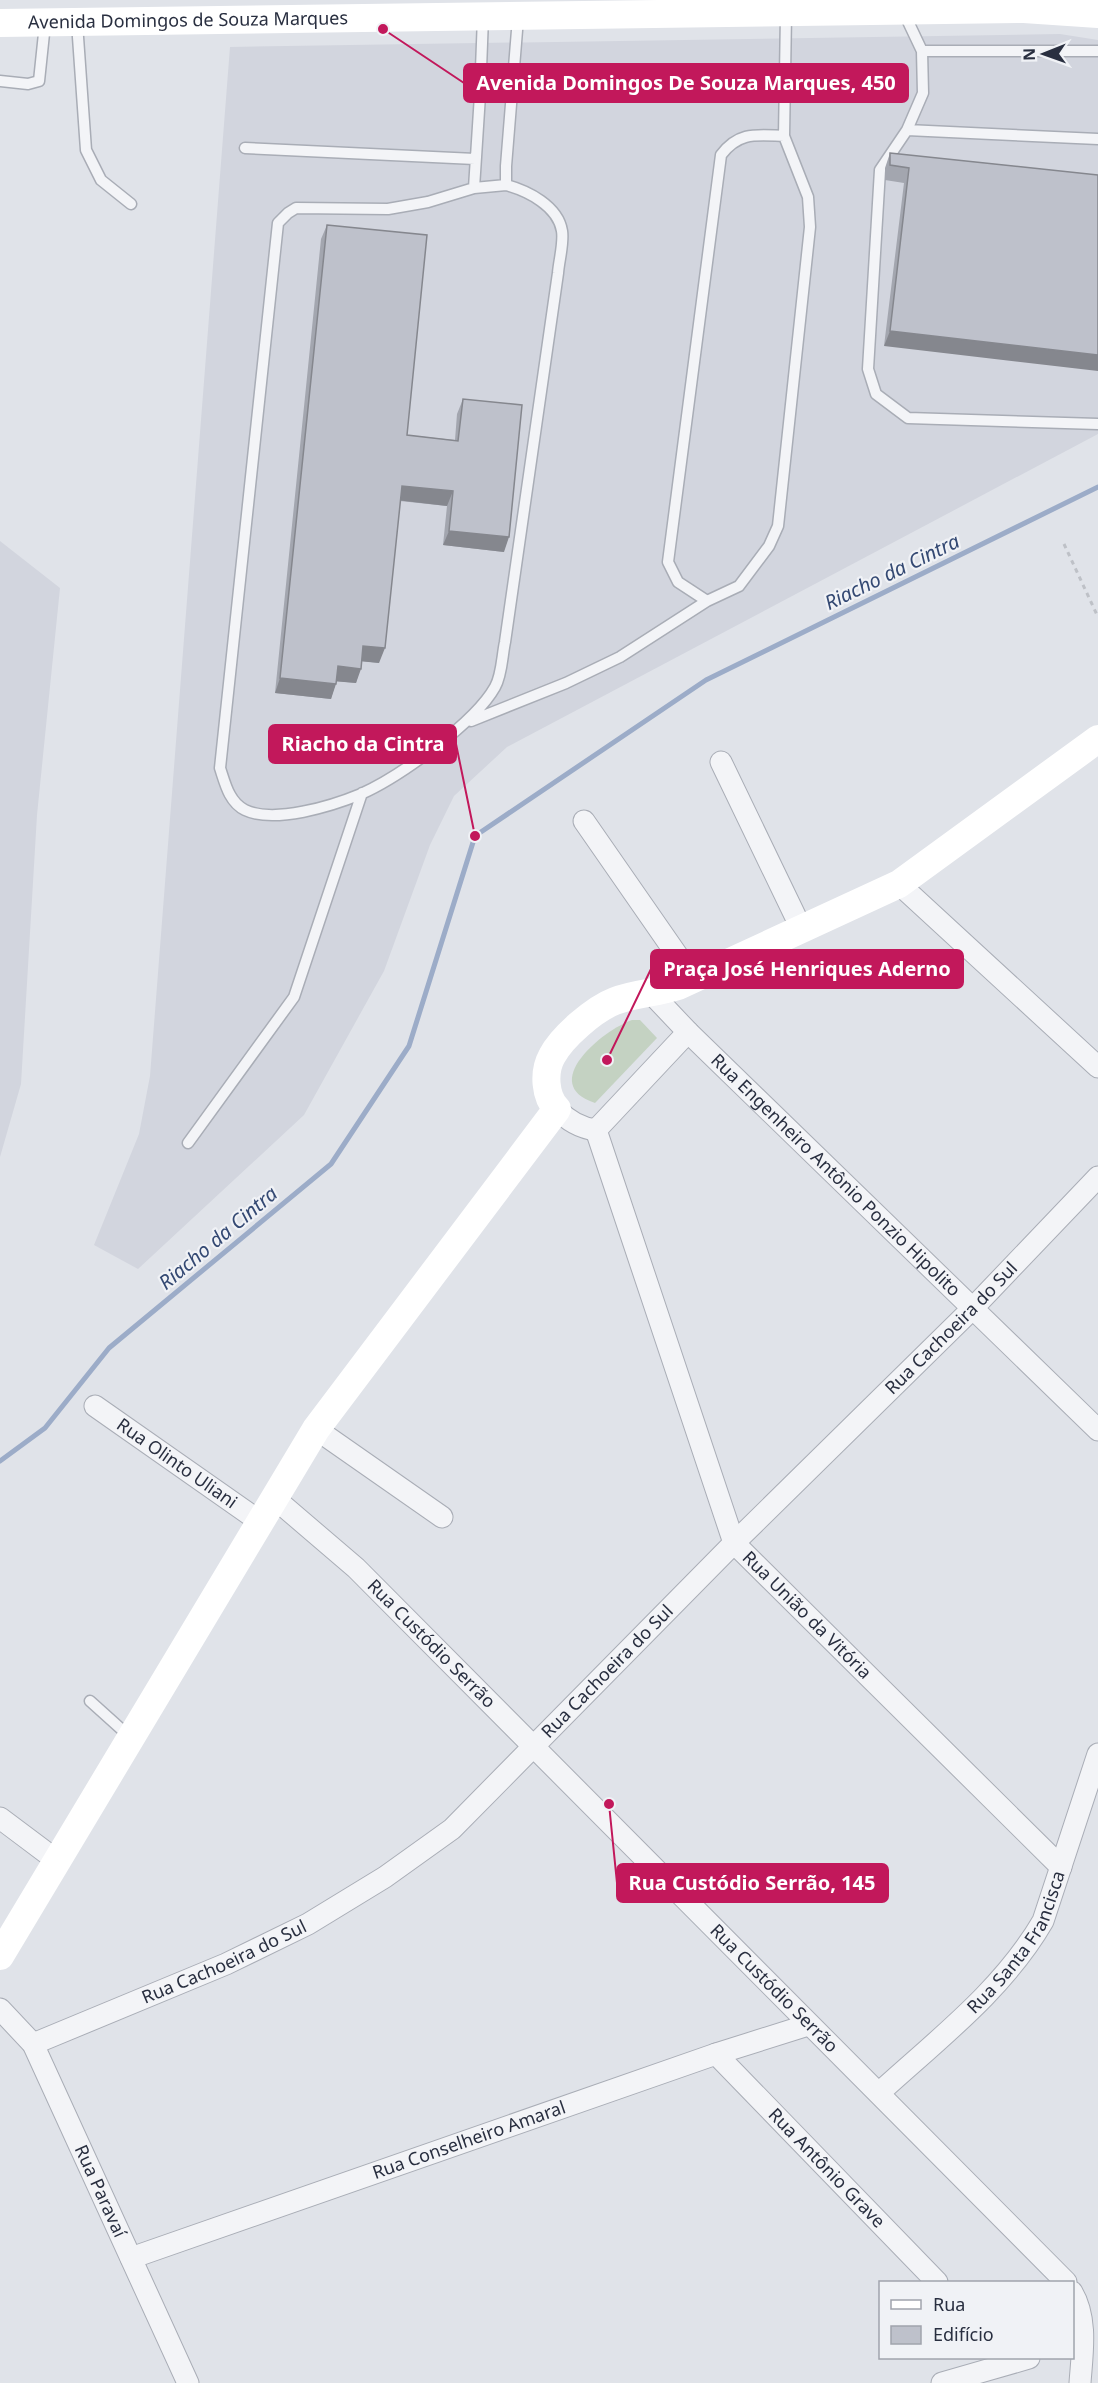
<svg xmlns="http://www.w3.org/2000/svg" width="1098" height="2383" viewBox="0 0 1098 2383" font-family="'Noto Sans',sans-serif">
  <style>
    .built { fill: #d2d5de }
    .green { fill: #c4d2c2 }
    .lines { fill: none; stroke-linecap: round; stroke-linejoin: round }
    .stream { stroke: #9cacc8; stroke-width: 5 }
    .lane-casing { stroke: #a9adb6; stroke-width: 13 }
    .street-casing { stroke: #a9adb6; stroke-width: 23 }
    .path { stroke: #bec1c7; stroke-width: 3; stroke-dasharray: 4.5 4.5; stroke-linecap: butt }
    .lane { stroke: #f3f4f7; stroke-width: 10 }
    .street { stroke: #f3f4f7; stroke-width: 21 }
    .secondary { stroke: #fff; stroke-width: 28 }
    .wall { fill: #a3a6af }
    .shaded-wall { fill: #85878e }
    .building { fill: #bec1cb; stroke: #85878e; stroke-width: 1.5 }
    .labels { text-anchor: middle; stroke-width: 4.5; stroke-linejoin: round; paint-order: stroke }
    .street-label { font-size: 18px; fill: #292f40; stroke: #f0f2f6 }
    .water-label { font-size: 20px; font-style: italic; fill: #344973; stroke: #f0f2f6 }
    .leader { fill: none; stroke: #c2185b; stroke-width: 2 }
    .callout-dot { fill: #c2185b; stroke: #f0f2f6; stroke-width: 2 }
    .callout { fill: #c2185b; stroke: #c2185b; stroke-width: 2 }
    .callout-label { font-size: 20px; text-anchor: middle; font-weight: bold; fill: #fff }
  </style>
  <rect width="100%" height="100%" fill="#e0e3e9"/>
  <path class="built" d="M1060,34L1098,40V434L507,747L454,796L430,845L384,971L304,1115L138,1269L94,1245L139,1134L150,1076L230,47Z
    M0,541L60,588L37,815L21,1084L0,1157Z"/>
  <path class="green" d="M632,1020H640L657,1038L595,1103C537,1084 603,1030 632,1020Z"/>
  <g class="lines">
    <path class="stream" d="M0,1461L45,1428L109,1348L331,1164L409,1046L475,836L706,680L1098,487"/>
    <defs>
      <path id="lane" d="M904,13L922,51L923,93L907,130L880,170L868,369L876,394L908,418L1098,424
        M77,23L86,150L101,180L131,204
        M922,51H1098
        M0,81L28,84L39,81L45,24
        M907,130L1098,139
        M784,136C757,135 739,131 721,155L668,562L678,582L707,601L739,586L769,546L778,526L810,227L808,197L784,136L786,14
        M245,148L475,159
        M506,185C528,191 558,206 562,231C564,243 559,260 558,273L505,642C502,656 502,675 495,687C475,723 399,777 361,794C332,806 274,824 245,810C229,802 225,783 220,768L278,223L288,213L296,208L388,209L428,202L474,188Z
        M506,185V166L518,18
        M474,188L480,95L483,17
        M471,721L566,683L620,657L707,601
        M188,1143L294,997L362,793
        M90,1701L130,1737"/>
      <g id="street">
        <path d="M721,762L801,928"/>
        <path d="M584,821L693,978"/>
        <path d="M899,884L1098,1067"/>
        <path id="s1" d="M652,994L688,1032L1098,1430"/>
        <path d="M557,1109C567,1120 581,1128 596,1130L688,1032"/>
        <path id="s2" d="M596,1130L734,1543L1061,1867"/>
        <path id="s3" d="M95,1406L259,1521"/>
        <path d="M316,1429L442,1517"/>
        <path id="s4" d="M273,1497L356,1568L1066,2282"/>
        <path d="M0,1818L56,1860"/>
        <path id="s5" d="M0,2009L33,2044L188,2383"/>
        <path id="s6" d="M33,2044L226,1964L308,1924L385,1877L452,1829L734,1543L972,1309L1098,1177"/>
        <path id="s7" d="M716,2054L937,2282"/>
        <path id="s8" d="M879,2093C937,2040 1003,1990 1043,1921L1098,1754"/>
        <path id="s9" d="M131,2258L716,2054L808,2025"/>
        <path d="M1072,2292C1088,2319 1082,2354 1080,2383"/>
        <path d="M942,2383L1029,2358"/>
      </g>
    </defs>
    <use href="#lane" class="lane-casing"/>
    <use href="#street" class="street-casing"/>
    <path class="path" d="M1064,544L1098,617"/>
    <use href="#lane" class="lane"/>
    <use href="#street" class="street"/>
    <g class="secondary">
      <path id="s10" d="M0,23L1024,9L1098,14"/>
      <path d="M0,1956L316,1429L557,1109C545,1097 543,1072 552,1056C562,1037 594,1009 615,1001C635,993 657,993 678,986L899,884L1098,739"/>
    </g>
  </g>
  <path class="wall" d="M890,153L1098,175L884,346L904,183L885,180V168Z
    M327,225L407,435L455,440L457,414L463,399L504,552L443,545L447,506L400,501L379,663L362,661L356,683L336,681L331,699L275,693L321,239Z"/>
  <path class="shaded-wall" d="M890,331L1098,355V371L884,346Z
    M402,486L453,491L447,506L396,500Z
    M449,531L509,537L504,552L443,545Z
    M363,646L385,648L379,663L358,661Z
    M338,666L361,669L356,683L332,681Z
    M280,678L336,684L331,699L275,693Z"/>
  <path class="building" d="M890,153L1098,175V355L890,331L909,168L890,165Z
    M327,225L427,235L407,435L458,441L463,399L522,405L509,537L449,531L453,491L402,486L385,648L363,646L361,669L338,666L336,684L280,678Z"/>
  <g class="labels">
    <g class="street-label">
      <text dy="6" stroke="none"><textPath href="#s10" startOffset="188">Avenida Domingos de Souza Marques</textPath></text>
      <text dy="6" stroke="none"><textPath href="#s1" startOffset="258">Rua Engenheiro Antônio Ponzio Hipolito</textPath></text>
      <text dy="6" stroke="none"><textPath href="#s6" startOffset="1180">Rua Cachoeira do Sul</textPath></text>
      <text dy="6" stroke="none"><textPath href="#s3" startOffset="100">Rua Olinto Uliani</textPath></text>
      <text dy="6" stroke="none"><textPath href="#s2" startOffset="538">Rua União da Vitória</textPath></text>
      <text dy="6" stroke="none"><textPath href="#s4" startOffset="216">Rua Custódio Serrão</textPath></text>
      <text dy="6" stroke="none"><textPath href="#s6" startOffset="694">Rua Cachoeira do Sul</textPath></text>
      <text dy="6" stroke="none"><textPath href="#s8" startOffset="207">Rua Santa Francisca</textPath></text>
      <text dy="6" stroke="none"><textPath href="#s6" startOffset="208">Rua Cachoeira do Sul</textPath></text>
      <text dy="6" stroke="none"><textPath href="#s4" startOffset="702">Rua Custódio Serrão</textPath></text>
      <text dy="6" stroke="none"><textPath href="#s9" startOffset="358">Rua Conselheiro Amaral</textPath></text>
      <text dy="6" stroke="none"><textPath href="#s7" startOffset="159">Rua Antônio Grave</textPath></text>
      <text dy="6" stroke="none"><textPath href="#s5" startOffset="210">Rua Paravaí</textPath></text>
    </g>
    <g class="water-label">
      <text transform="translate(892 572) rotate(-26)" y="7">Riacho da Cintra</text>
      <text transform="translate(218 1238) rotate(-40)" y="7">Riacho da Cintra</text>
    </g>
  </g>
  <path class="leader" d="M383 29L464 83M475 836L456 744M607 1060L651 969M609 1804L617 1883"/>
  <g class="callout-dot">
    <circle cx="383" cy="29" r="6"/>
    <circle cx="475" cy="836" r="6"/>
    <circle cx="607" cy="1060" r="6"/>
    <circle cx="609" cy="1804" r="6"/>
  </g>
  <g class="callout">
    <rect x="464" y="64" width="444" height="38" rx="6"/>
    <rect x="269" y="725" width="187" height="38" rx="6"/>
    <rect x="651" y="950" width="312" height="38" rx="6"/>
    <rect x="617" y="1864" width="271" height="38" rx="6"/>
  </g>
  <g class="callout-label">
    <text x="686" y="90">Avenida Domingos De Souza Marques, 450</text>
    <text x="363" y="751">Riacho da Cintra</text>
    <text x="807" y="976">Praça José Henriques Aderno</text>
    <text x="752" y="1890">Rua Custódio Serrão, 145</text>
  </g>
  <rect x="879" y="2281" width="195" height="78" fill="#f0f2f6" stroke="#a0a4ad" stroke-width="1.5"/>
  <rect x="891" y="2300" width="30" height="9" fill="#ffffff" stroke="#a0a4ad" stroke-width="1.5"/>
  <text x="933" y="2311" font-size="18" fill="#292f40">Rua</text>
  <rect x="891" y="2326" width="30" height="18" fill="#bec1cb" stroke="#a0a4ad" stroke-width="1.5"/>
  <text x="933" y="2341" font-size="18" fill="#292f40">Edifício</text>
  <g transform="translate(1044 54) rotate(269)" stroke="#f0f2f6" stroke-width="4.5" paint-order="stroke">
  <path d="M0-4.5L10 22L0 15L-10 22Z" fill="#292f40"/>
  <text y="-9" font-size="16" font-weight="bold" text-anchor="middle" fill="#292f40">N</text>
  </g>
</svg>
